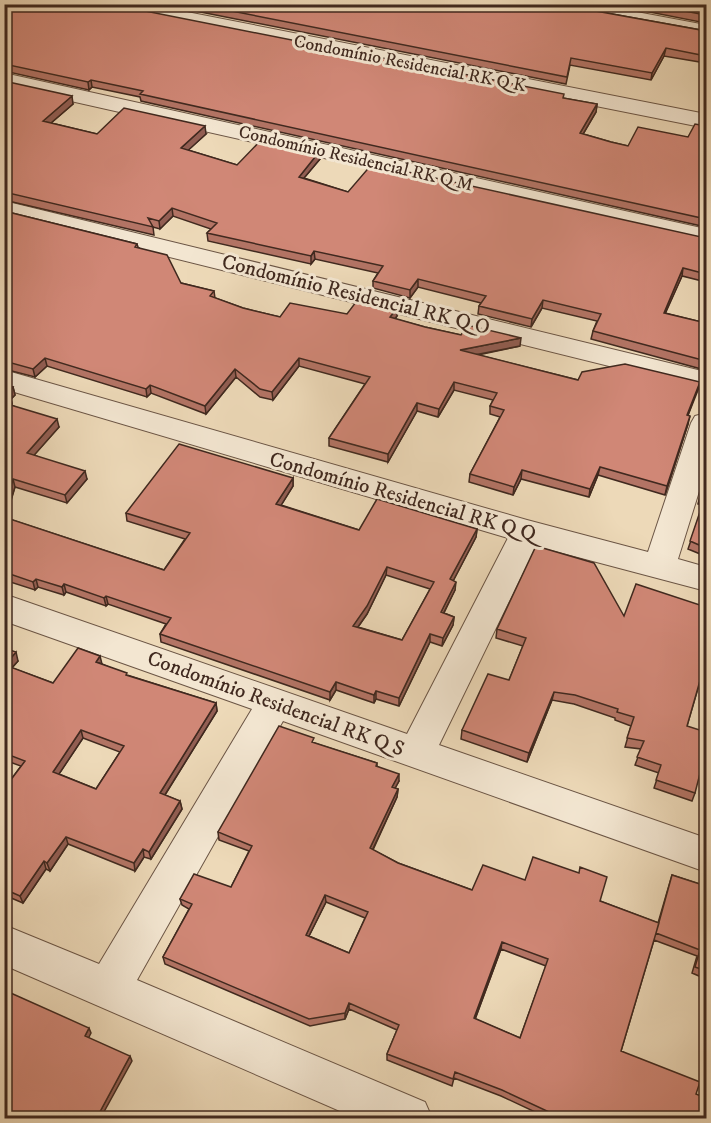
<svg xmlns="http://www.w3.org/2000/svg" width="711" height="1123" viewBox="0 0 711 1123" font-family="'IM FELL DW Pica',serif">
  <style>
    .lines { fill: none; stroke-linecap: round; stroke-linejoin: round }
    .minor-casing { stroke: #6b5545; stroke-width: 2 }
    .minor { fill: #f3e6d1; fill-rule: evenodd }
    .wall { fill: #b37465; stroke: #40291f; stroke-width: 1.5; fill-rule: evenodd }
    .shaded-wall { fill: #925e53; stroke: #40291f; stroke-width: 1.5 }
    .building { fill: #d08776; stroke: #40291f; stroke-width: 1.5; fill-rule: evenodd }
    .labels { text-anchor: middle; stroke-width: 6; stroke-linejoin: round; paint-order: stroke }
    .far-street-label { font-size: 18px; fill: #40291f; stroke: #f3e6d1 }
    .street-label { font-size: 21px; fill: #40291f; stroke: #f3e6d1 }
  </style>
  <rect width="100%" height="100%" fill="#edd9b8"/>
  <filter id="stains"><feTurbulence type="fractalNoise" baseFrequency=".00333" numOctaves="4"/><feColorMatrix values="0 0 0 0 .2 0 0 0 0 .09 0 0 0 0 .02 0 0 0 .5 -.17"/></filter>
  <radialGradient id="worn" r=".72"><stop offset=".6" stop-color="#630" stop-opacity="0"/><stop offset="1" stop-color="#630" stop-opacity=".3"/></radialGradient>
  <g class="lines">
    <defs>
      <path id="minor" d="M103,4H146L706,114V128L113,10L106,8Z
        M549,4H594L706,25V37L559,10L552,8Z
        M4,73L706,229V244L4,86Z
        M4,201L706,372V390L4,216Z
        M4,370L527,520L648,552L691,423L695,416L706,413V469L678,559L706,567V591L536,546L439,745L706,838V872L283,721L137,980L425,1102L432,1118H356L4,965V925L99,964L252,709L4,621V594L407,734L508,538L4,389Z"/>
    </defs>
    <use href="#minor" class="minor-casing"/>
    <use href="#minor" class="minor"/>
  </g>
  <path class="wall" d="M4,4L563,98L597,104L596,112L583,134L611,142L628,146L688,137L706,126V227L141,101L140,97L92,87L89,90L4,71Z
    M160,4H557L706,31V63L664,56L651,80L570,65L566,84Z
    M609,4H706V24V23Z
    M4,81L73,104L51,123L97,134H206L188,150L237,165L319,152L320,159L304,178L348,192L706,238V282L682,276L665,313L706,323V368L705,370L591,339L593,331L597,321L542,308L531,327L478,314L479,306L481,303L418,287L410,298L373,288V281L378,273L315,259L311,264L208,241L207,233L211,229L173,216L160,229L153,227L154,235L4,200Z
    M4,211L137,244L138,247L181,283L214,291L215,298L243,308L280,317L347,314L397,316L395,319L425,327L461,335L520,346L478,355L578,380L700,382L688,415V424L665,495L598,475L589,497L521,479L513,495L469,482L470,474L500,417L490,414V406L493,400L454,390L438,417L417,411L388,462L329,446V438L365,384L299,366L273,400L260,397L236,377L206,414L151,393L147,397L47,366L35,377L4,369Z
    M4,384L13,387L15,395L11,399L12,404L11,405L59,427L34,455L87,479L67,503L15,487L6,518L164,570L185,539L127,521L126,513L293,478V486L281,505L359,530L477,529L476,537L453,581L455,590L444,613L454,617L453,625L442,646L430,642L399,706L376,699L374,703L336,690L330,700L161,642L160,634L166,624L108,604L106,606L66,592L64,595L38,587L35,590L4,580ZM386,575L430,589L402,640L358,627L367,614Z
    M706,474V559L704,558L705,556L688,549L703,505L698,504Z
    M706,607V688L699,685L687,726L695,793L692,801L654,788L659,773L635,765L641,749L625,747L631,726L615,720V718L574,704L552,700L527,762L461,739L462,730L509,680L523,646L496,638L497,629Z
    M4,632L11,642L6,648L18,661L12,668L53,683L102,664L127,675L216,703L217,711L165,795L180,801L182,809L151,859L144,857L135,871L68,844L50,871L46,869L23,903L4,895V789L21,766L4,760ZM83,738L120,752L96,789L59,774Z
    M314,743L377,763V766L399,781L395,788L398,789L397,797L373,850L398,863L472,890L525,880L600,901L658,923L672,875L706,886V979L692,973L697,956L654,940L621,1051L696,1094L706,1119H550L501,1096L454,1078L452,1086L387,1060V1054L397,1030L349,1009L345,1019L310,1026L165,964L163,957L189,909L182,905L180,899L231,887L249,851L219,840L218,832ZM326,902L365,918L349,953L309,936ZM501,949L546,966L520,1038L475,1019Z"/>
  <path class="shaded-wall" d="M666,48L664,56L651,80L652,73Z
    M91,80L92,87L89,90L88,82Z
    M72,96L73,104L44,129L43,121Z
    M597,104L596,112L579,141L580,133Z
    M205,126L206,134L182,156L181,148Z
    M319,152L320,159L299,184V177Z
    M172,208L173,216L160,229L159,221Z
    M314,251L315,259L311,264V256Z
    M683,268L682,276L662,321L664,313Z
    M418,279V287L410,298V290Z
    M543,300L542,308L531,327L532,319Z
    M397,308V316L390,325V317Z
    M521,338L520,346L459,358L460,350Z
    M45,358L47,366L35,377L33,369Z
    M299,358V366L273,400L272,392Z
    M235,369L236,377L206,414L205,406Z
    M454,382V390L438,417L439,409Z
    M700,382L698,390L685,423L687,415Z
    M150,385L151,393L147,397L146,389Z
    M13,387L15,395L11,399L12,404L5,411L4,407L5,394Z
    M417,403V411L388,462V454Z
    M690,416L688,424L665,495L667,486Z
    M57,419L59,427L29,461L27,453Z
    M600,467L598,475L589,497L590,489Z
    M522,470L521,479L513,495L514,487Z
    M85,471L87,479L67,503L65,495Z
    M293,478V486L277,512L276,504Z
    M13,479L15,487L4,521V506Z
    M477,529L476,537L450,587V579Z
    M387,567L386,575L367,614L353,634V626Z
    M36,579L38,587L35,590L33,582Z
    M456,582L455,590L440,620L441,612Z
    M64,584L66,592L64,595L62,587Z
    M106,596L108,604L106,606L104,598Z
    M454,617L453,625L442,646L443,638Z
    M9,634L11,642L4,650V639Z
    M430,634V642L399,706V698Z
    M16,652L18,661L7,673L5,665Z
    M100,656L102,664L96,662Z
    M336,682V690L330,700V692Z
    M376,691V699L374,703V695Z
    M554,692L552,700L527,762L529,753Z
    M216,703L217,711L161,801L160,793Z
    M81,730L83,738L55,780L53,772Z
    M399,774V781L392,794V787Z
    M398,789L397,797L370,855V848Z
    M180,801L182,809L151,859L149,852Z
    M66,837L68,844L50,871L47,863Z
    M143,849L144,857L135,871L134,863Z
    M44,861L46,869L23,903L20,896Z
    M325,895L326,902L306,942V935Z
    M502,942L501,949L473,1025L474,1018Z
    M349,1003V1009L345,1019V1013Z
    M89,1028L91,1033L87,1041L85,1036Z
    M130,1056L132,1061L100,1119H96Z"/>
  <path class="building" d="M4,4H110L564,94L563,98L597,104L580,133L611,142L628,146L638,127L688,137L695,124L706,126V219L140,94L143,91L91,80L88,82L4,64Z
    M196,4H557L706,31V56L666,48L652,73L571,58L567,77Z
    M648,4H706V15Z
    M4,81L72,96L43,121L97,134L124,108L205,126L181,148L237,165L262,139L319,152L299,177L348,192L372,164L706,238V274L683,268L664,313L706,323V361L593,331L601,314L543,300L532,319L479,306L486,296L418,279L410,290L373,281L383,266L314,251L311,256L207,233L217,223L172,208L159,221L148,218L153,227L4,192Z
    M4,211L137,244L135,247L167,255L181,283L214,291L210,296L243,308L280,317L290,303L347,314L359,298L397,308L390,317L425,327L461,335L467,325L521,338L460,350L578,380L582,372L625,364L700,382L687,415L690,416L667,486L600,467L590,489L522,470L514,487L470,474L504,410L490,406L497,393L454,382L439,409L417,403L388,454L329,438L370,377L299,358L272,392L260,389L235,369L205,406L150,385L146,389L45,358L33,369L4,361Z
    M4,384L13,387L5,394L10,395L4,402Z
    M4,403L57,419L27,453L85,471L65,495L13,479L4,506Z
    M179,444L293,478L276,504L359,530L377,499L477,529L450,579L456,582L441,612L454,617L443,638L430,634L399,698L376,691L374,695L336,682L330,692L160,634L171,618L106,596L104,598L64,584L62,587L36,579L33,582L4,572V517L164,570L190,533L126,513ZM387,567L434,582L402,640L353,626L367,606Z
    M706,474V548L690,541L705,497L700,496Z
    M536,546L594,563L624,616L636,584L706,607V678L701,677L687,726L706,732V750L695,793L656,780L661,765L637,757L644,741L627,738L634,717L617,712L618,709L575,695L554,692L529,753L462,730L488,674L509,680L526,638L497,629Z
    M4,632L9,634L4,639Z
    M4,648L16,652L5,665L53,683L78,648L100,656L96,662L127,673L126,675L216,703L160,793L180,801L149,852L143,849L134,863L66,837L47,863L44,861L20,896L4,889V789L25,761L4,753ZM81,730L124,746L96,789L53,772Z
    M279,726L314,738L312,742L377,763L376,766L399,774L392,787L398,789L370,848L398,863L472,890L483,865L525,880L533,857L579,873L580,867L607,877L600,901L659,923L621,1051L700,1082L696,1094L706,1098V1119H564L502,1090L455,1072L453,1079L387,1054L399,1025L349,1003L345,1013L309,1019L163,957L192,904L180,899L194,874L231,887L252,846L218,832ZM325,895L368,912L349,953L306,935ZM502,942L548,959L520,1038L474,1018Z
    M672,875L706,886V971L695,967L700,950L656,933Z
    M4,990L89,1028L85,1036L130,1056L96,1119H4Z"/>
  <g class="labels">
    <g class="far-street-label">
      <text transform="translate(410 63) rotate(11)" y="6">Condomínio Residencial RK Q K</text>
      <text transform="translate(356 158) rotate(13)" y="6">Condomínio Residencial RK Q M</text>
    </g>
    <g class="street-label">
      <text transform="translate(356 294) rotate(14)" y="7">Condomínio Residencial RK Q O</text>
      <text transform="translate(403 496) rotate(16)" y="7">Condomínio Residencial RK Q Q</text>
      <text transform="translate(276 703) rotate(20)" y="7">Condomínio Residencial RK Q S</text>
    </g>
  </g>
  <rect width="711" height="1123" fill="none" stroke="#edd9b8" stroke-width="24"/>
  <rect x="6" y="6" width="699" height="1111" fill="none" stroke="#40291f" stroke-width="3"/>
  <rect x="12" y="12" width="687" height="1099" fill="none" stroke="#40291f" stroke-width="1.5"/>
  <rect width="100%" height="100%" filter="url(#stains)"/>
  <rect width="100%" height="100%" fill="url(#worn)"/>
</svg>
